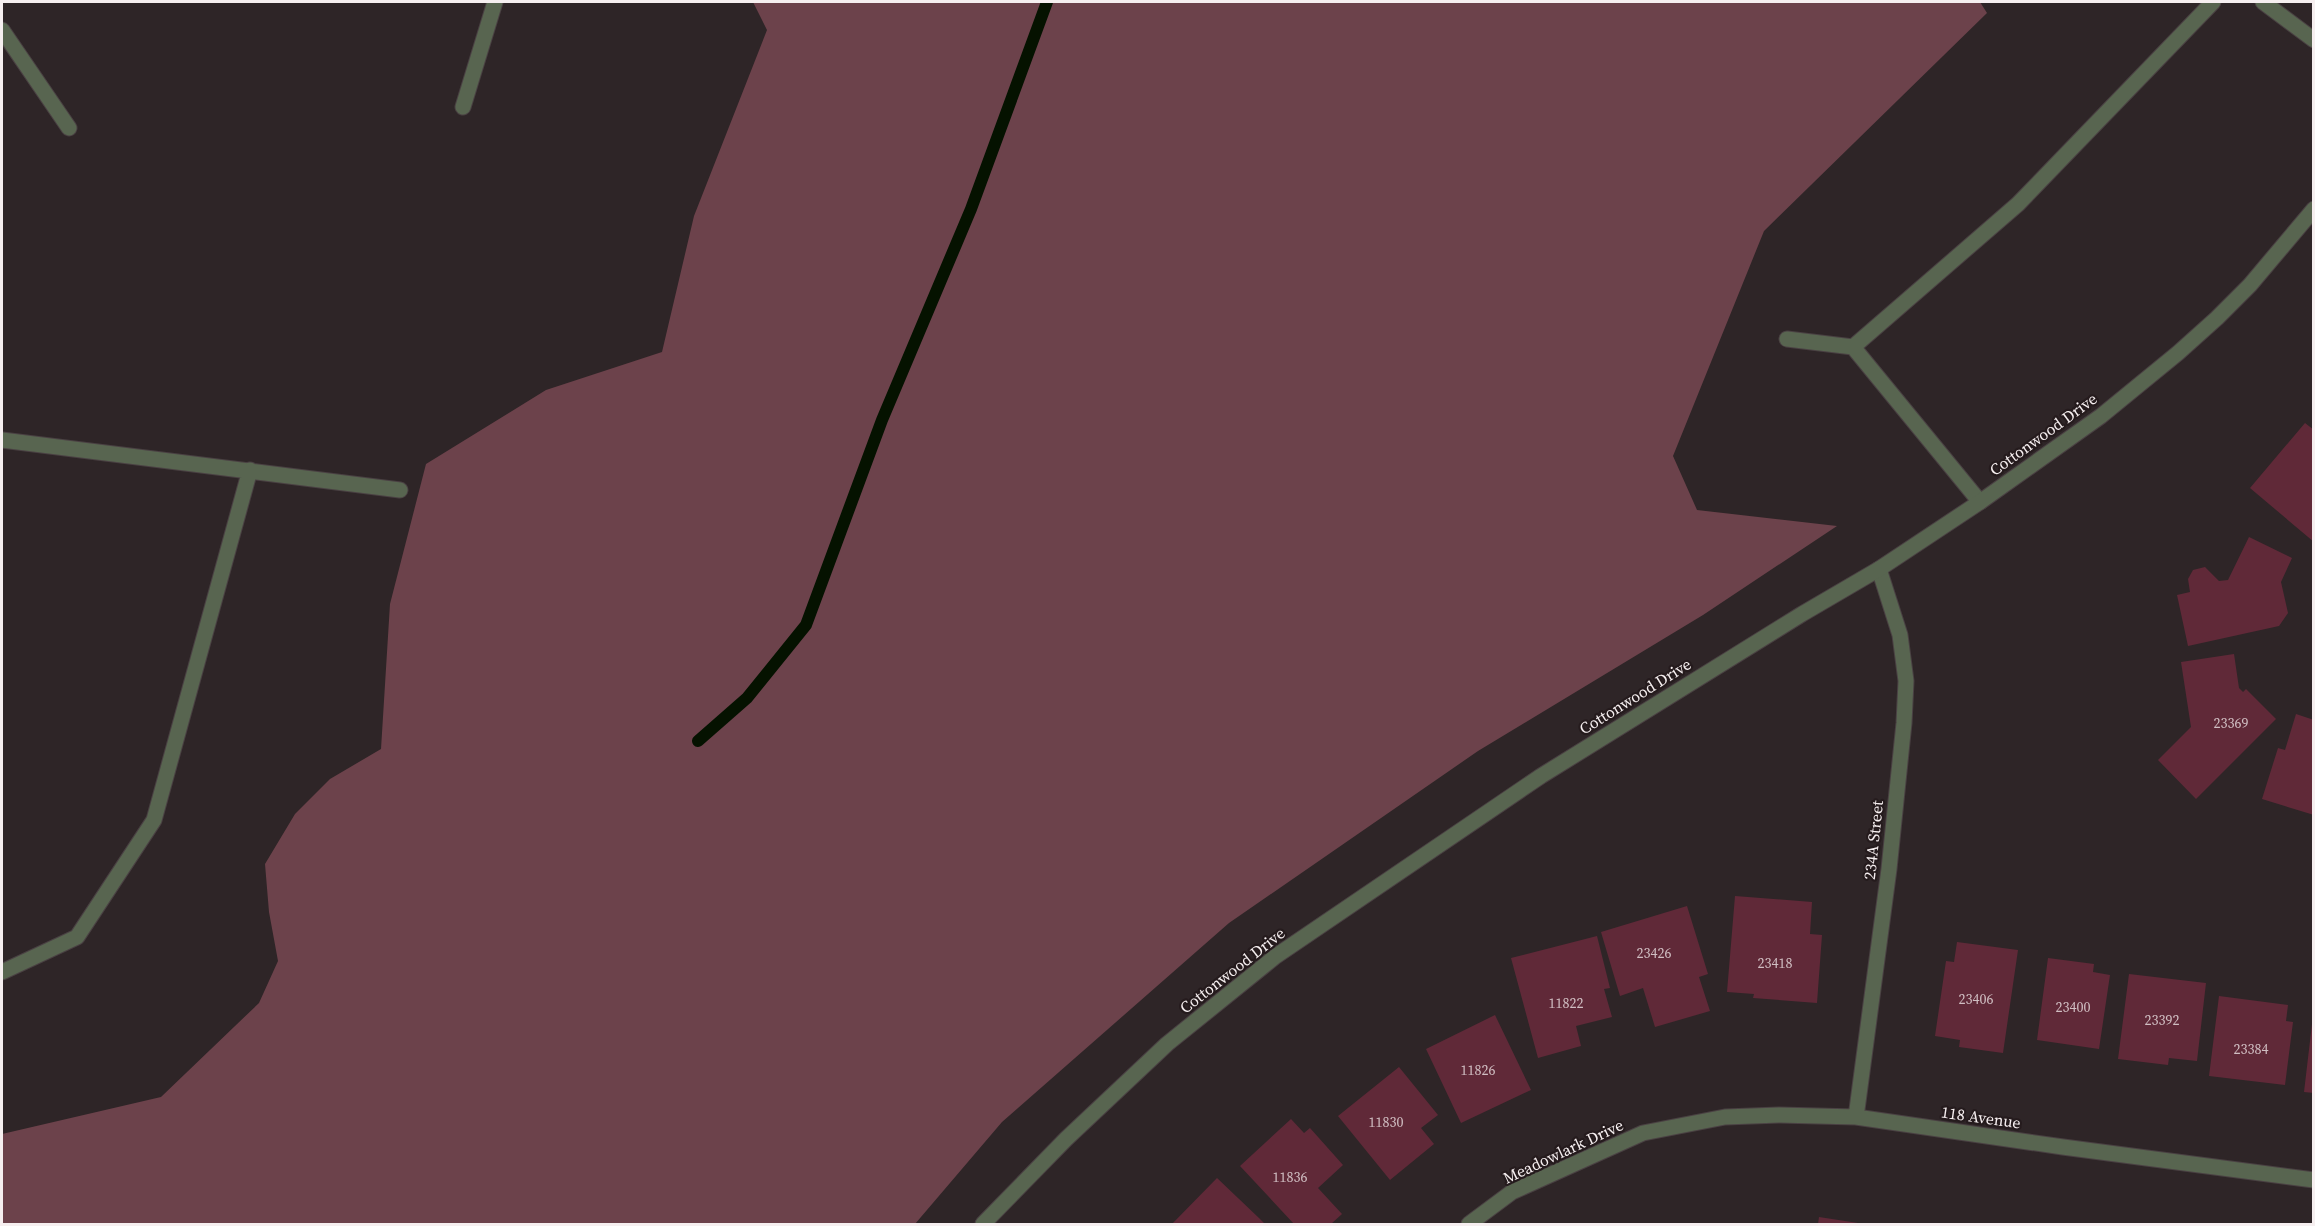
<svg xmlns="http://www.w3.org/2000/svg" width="2315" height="1226" viewBox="0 0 2315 1226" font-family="'Source Serif 4',serif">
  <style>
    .green { fill: #6c424b }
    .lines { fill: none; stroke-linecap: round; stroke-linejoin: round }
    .stream { stroke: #051200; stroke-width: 12 }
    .building { fill: #602938 }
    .service-casing { stroke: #4a4143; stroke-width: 17 }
    .minor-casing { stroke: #4a4143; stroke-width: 17 }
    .tertiary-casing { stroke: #4a4143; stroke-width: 17 }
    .service { stroke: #586550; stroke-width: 15 }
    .minor { stroke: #586550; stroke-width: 15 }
    .tertiary { stroke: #586550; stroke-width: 15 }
    .labels { text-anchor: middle; stroke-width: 4.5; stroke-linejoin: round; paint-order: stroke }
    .number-label { font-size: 14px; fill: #d0bec2 }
    .street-label { font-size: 16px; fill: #f6eff0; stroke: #251b1d }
  </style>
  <rect width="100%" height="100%" fill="#2e2527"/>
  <path class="green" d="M753,2H1980L1987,13L1764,231L1673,456L1697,510L1837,526L1703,615L1478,751L1229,923L1002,1122L915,1224H2V1134L161,1097L259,1003L278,961L269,912L265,864L295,814L330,779L381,749L390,604L426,464L546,390L662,352L694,216L767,30Z"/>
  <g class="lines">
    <path class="stream" d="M698,741L747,698L806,625L882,420L971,209L1047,2"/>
  </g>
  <path class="building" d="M2305,423L2314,430V542L2250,488Z
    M2249,537L2292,558L2281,582L2288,613L2279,626L2188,646L2177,595L2190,592L2188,579L2193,570L2205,567L2219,581L2228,580Z
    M2234,654L2239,688L2243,692L2246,689L2276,719L2196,799L2158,760L2191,727L2181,662Z
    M2296,714L2314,720V815L2262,799L2278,748L2285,750Z
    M1735,896L1812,902L1810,934L1822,935L1817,1003L1753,998L1754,994L1727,992Z
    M1687,906L1708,974L1699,977L1710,1011L1655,1027L1643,988L1620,996L1601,932Z
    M1597,936L1610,988L1604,989L1612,1017L1576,1026L1581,1046L1538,1058L1511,958Z
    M1957,942L2018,950L2003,1053L1959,1047L1960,1040L1935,1036L1946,961L1954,962Z
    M2048,958L2094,964L2093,972L2110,975L2099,1049L2037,1040Z
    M2129,974L2206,983L2197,1061L2169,1058L2168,1065L2118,1059Z
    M2219,996L2288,1005L2286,1021L2293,1022L2285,1085L2209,1076Z
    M1495,1015L1531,1090L1461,1123L1426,1049Z
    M2312,1024H2314V1093L2304,1092Z
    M1399,1067L1438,1115L1421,1128L1434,1144L1390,1180L1338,1116Z
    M1291,1119L1304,1133L1310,1128L1343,1165L1318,1188L1342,1214L1331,1224H1294L1240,1166Z
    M1217,1178L1259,1218L1265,1224H1172Z
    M1819,1217L1858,1223V1224H1818Z"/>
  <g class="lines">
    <defs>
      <path id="service" d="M2263,2L2314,40
        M2,30L69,128
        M463,107L495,2
        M1787,339L1853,347L1980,502
        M1853,347L2018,204L2213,2
        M2,440L400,490
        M2,972L77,937L154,820L250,470"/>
      <path id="minor" d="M1856,1117L1889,869L1904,723L1906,681L1900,635L1879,569
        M1469,1224L1512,1192L1643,1133L1725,1117L1779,1115L1856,1117L2063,1147L2314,1180"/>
      <path id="tertiary" d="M983,1224L1066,1139L1167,1044L1276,956L1541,776L1802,614L1879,569L1980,502L2101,416L2178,353L2217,318L2250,285L2314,209"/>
    </defs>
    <use href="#service" class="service-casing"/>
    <use href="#minor" class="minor-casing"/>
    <use href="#tertiary" class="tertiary-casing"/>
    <use href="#service" class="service"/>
    <use href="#minor" class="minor"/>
    <use href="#tertiary" class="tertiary"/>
  </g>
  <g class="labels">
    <g class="number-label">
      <text x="2231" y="728">23369</text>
      <text x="1654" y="958">23426</text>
      <text x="1775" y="968">23418</text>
      <text x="1976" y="1004">23406</text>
      <text x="1566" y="1008">11822</text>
      <text x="2073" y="1012">23400</text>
      <text x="2162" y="1025">23392</text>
      <text x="2251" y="1054">23384</text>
      <text x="1478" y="1075">11826</text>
      <text x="1386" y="1127">11830</text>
      <text x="1290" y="1182">11836</text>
    </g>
    <g class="street-label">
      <text transform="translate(2043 434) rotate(-36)" y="6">Cottonwood Drive</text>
      <text transform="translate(1635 696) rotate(-32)" y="6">Cottonwood Drive</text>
      <text transform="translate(1873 840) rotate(-84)" y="6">234A Street</text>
      <text transform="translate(1232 970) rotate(-38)" y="6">Cottonwood Drive</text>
      <text transform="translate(1981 1117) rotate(8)" y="6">118 Avenue</text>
      <text transform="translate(1563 1151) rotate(-25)" y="6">Meadowlark Drive</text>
    </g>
  </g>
  <rect width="2315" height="1226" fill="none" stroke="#f6eff0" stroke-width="6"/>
</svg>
